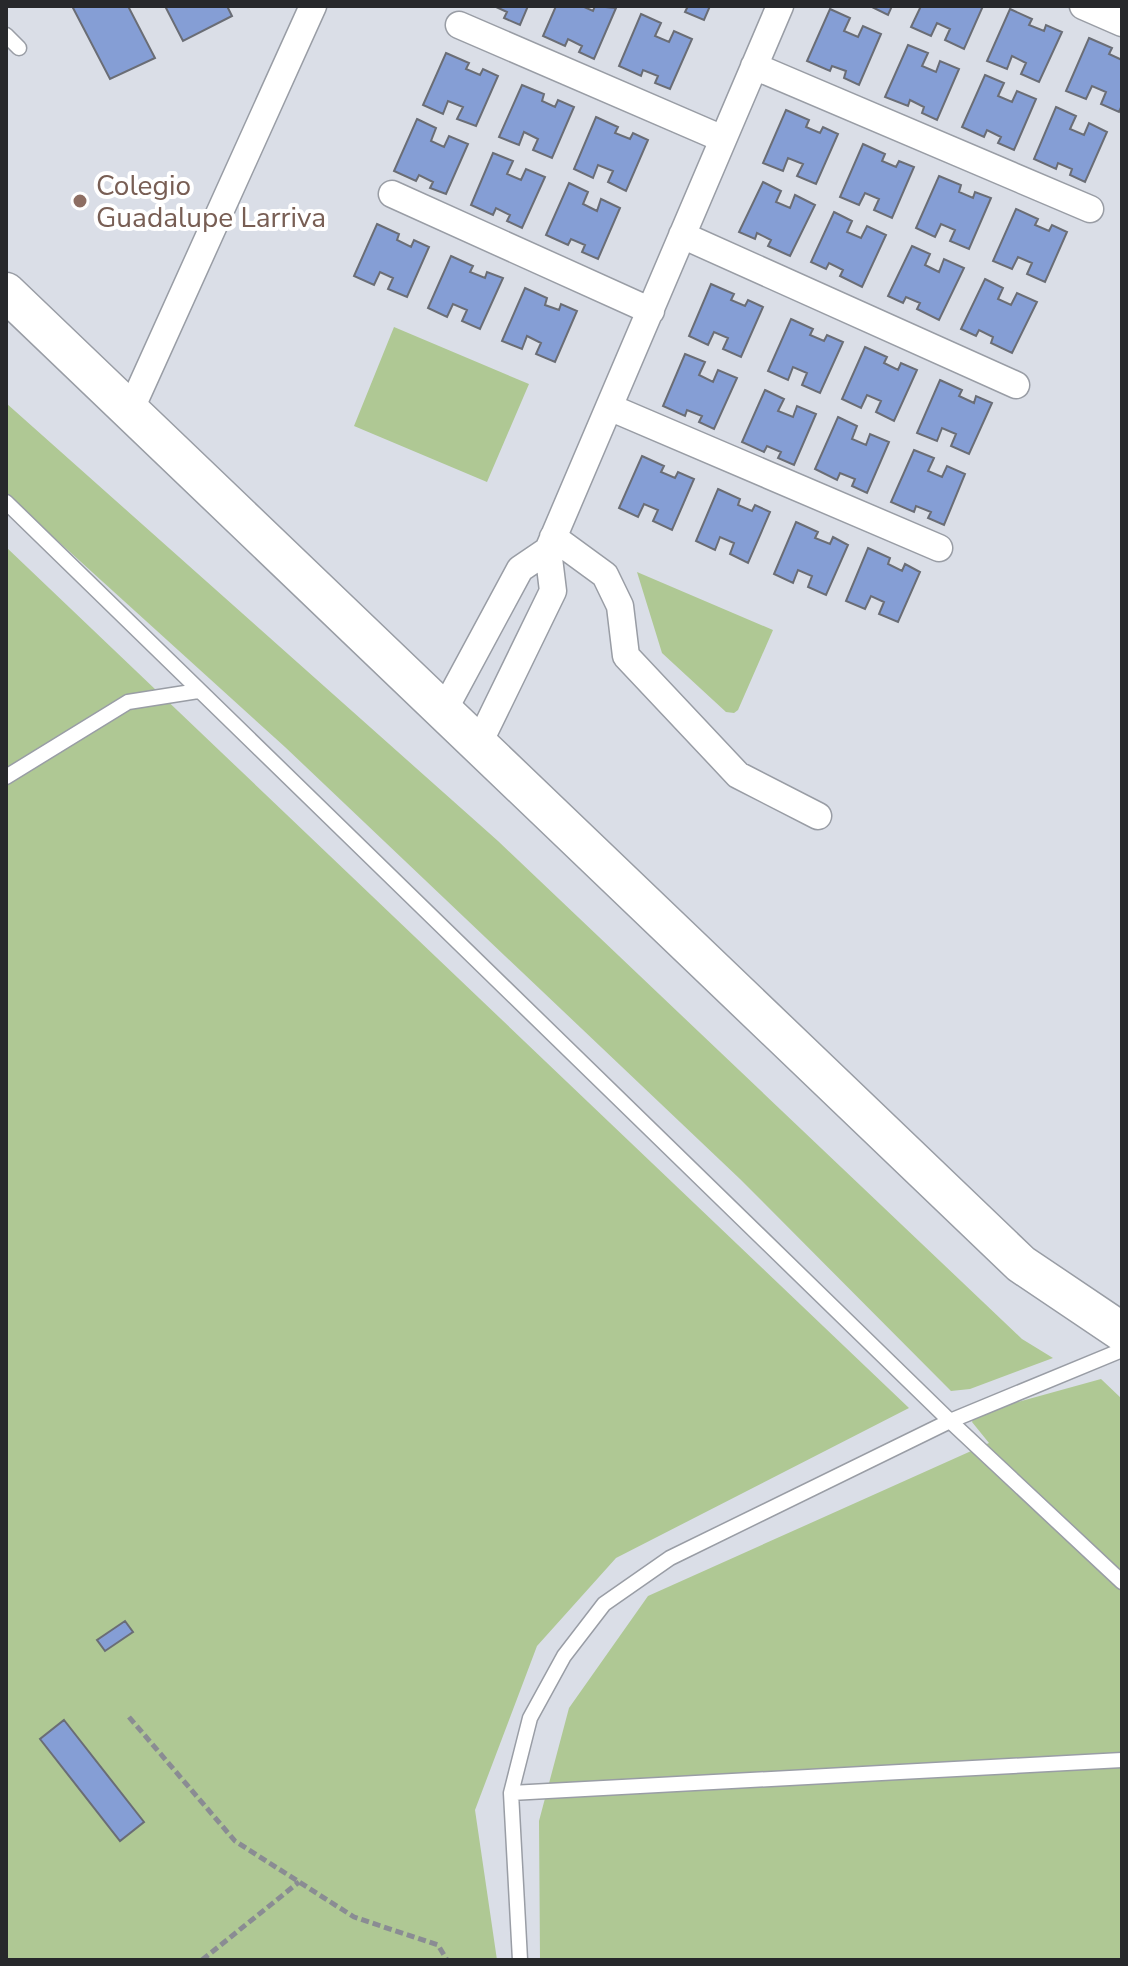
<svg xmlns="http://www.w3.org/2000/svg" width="1128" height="1966" viewBox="0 0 1128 1966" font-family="'Nunito Sans',sans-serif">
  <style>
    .green { fill: #afc894; fill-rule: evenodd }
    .building { fill: #859ed5; stroke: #6a6d75; stroke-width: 2 }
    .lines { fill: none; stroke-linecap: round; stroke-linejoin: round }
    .lane-casing { stroke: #999da5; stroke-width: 17 }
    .street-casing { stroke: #999da5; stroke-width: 29 }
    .secondary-casing { stroke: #999da5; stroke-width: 41 }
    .path { stroke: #8a8c93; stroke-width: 5; stroke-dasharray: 8 4; stroke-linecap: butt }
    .lane { stroke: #fff; stroke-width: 14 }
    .street { stroke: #fff; stroke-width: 26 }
    .secondary { stroke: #fff; stroke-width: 38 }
    .education-dot { fill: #8d6e63; stroke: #fff; stroke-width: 3 }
    .labels { text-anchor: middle; stroke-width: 8; stroke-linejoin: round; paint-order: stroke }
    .education-label { font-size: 28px; fill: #785e54; stroke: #fff; text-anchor: start }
  </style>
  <rect width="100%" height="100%" fill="#dadee7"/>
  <path class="green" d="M394,327L529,384L487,482L354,426Z
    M6,403L498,841L1022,1339L1053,1358L970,1389L951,1391L740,1179L285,747L6,494Z
    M6,547L909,1408L616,1558L537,1646L475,1810L497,1960H6ZM124,1621L132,1631L106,1651L98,1640Z
    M637,572L773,630L738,710L734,713L726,712L662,653Z
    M1101,1379L1122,1399V1960H540L539,1821L569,1708L648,1596L989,1443L972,1422L975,1414Z"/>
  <path class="building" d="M72,6H128L155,58L110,79Z
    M165,6H227L232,16L183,41Z
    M494,6H528L520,25L504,18L507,12Z
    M556,6H582L593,11L595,6L616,8L594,59L579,52L582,46L568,39L565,46L543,36Z
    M688,6H710L704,20L685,12Z
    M870,6H892L888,15Z
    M921,6H983L964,49L945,40L950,29L937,23L931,36L911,27Z
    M830,9L850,18L844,31L858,37L863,26L881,34L859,85L844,78L846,71L832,66L830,71L807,61Z
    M1010,9L1032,19L1029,25L1044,31L1046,25L1062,32L1039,82L1021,74L1026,63L1012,56L1007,69L987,61Z
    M641,14L661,23L655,36L669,42L674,31L692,39L670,89L655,83L658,76L643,70L641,76L619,66Z
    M1089,38L1112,48L1109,54L1122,60V105L1119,112L1101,104L1106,92L1092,86L1086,99L1066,91Z
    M908,45L928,53L922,66L936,72L940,61L959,69L937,120L922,113L924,107L910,100L908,106L885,97Z
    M446,53L469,63L466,69L480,75L483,69L498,76L476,126L457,119L463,107L448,101L443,114L423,105Z
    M985,75L1004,83L998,96L1012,102L1017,91L1036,99L1014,150L998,143L1001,137L987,130L984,137L962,127Z
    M522,85L544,94L542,101L555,107L558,100L574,107L552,158L533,150L538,139L524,132L519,145L499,137Z
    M1056,107L1076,116L1070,129L1084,135L1089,123L1107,132L1085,182L1070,175L1072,169L1058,163L1056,169L1034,159Z
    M786,110L809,120L806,127L820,133L823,127L838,134L816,184L797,176L803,164L788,158L783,171L763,163Z
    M596,117L618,127L615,133L630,139L633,133L648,140L626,191L608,182L613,171L598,165L593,178L574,169Z
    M417,119L436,128L431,141L444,147L449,136L468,144L446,194L430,188L433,182L419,175L416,181L394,171Z
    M863,144L885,154L882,161L896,167L899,161L914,167L892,218L874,210L879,199L865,193L859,205L840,197Z
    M493,153L513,161L507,174L521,180L526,169L545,177L522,228L507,221L510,215L496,208L493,215L471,205Z
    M939,176L961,185L959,192L973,198L975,192L991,198L969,249L950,241L955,230L941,224L935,237L916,228Z
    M763,182L781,191L776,202L790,208L795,195L815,205L790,256L768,246L771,240L757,233L755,239L739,232Z
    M569,183L588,192L583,204L597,211L601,199L620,208L598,259L582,252L585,245L571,239L568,245L546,235Z
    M1016,209L1038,219L1035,225L1049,231L1052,225L1067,232L1045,282L1027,274L1032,263L1018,257L1012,269L993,261Z
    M834,212L852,221L847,232L861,238L867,226L886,235L862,287L840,276L843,270L829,263L826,269L811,262Z
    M377,224L399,234L397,240L411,247L414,240L429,247L407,297L388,289L393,278L380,272L374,285L354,276Z
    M912,246L930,254L925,265L939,272L944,259L964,268L939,320L917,309L920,303L906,297L903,303L888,296Z
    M451,256L473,266L470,272L485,278L487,272L503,278L480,329L462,321L467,310L453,304L447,317L428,308Z
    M985,279L1003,288L998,299L1011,305L1017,293L1037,302L1012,353L991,343L993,337L979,330L976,336L961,329Z
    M711,284L734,294L731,300L745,306L748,300L763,307L741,357L723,349L728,338L714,332L708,345L689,336Z
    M525,288L547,298L545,305L559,310L561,304L577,311L555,362L536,354L541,343L527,336L522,349L502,341Z
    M791,319L813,329L810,335L824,341L827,335L843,342L820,393L802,385L807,373L793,367L788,380L768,371Z
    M865,347L887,357L884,363L898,370L901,363L917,370L894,421L876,412L881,401L867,395L861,408L842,399Z
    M685,354L705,362L699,375L713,382L718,370L737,378L714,429L699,422L702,416L687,410L685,416L663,406Z
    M940,380L962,390L959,396L974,403L976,396L992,403L969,454L951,446L956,434L942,428L937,441L917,433Z
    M765,390L784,399L778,411L793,417L797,406L816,414L794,465L778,458L781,452L767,446L764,452L742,442Z
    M838,417L857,426L852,439L866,445L870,434L889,442L867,493L852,486L855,479L840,473L837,480L815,469Z
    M914,450L934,458L928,471L942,477L947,466L965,474L944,525L928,518L931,512L916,506L914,512L891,502Z
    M642,456L664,466L661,472L675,478L678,472L694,479L672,530L653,521L658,510L644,504L638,517L619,508Z
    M718,489L740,499L738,505L752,511L755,505L770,512L748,563L730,554L734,543L720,537L715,550L696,541Z
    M796,522L818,532L815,538L830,544L833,537L848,545L826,595L808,587L812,576L798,570L793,583L774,574Z
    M868,548L890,558L888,564L902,571L905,564L920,572L898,622L879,614L884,602L871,596L865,609L846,601Z
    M125,1621L133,1632L105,1651L97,1640Z
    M64,1720L144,1822L120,1841L40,1739Z"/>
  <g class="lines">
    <defs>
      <path id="lane" d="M6,35L19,48
        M6,502L950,1421L1122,1582
        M6,777L128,702L198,691
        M511,1793L1122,1760
        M520,1960L511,1793L530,1718L564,1656L604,1604L670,1558L950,1421L1122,1350"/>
      <path id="street" d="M1083,6L1122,23
        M459,25L723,139
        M754,66L1090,209
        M392,194L651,311
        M682,235L1016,385
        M609,407L939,548
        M130,411L313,6
        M553,537L605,575L620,606L626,656L738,775L818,816
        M444,710L520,569L548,550
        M479,743L553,591L548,550L780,6"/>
      <path id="secondary" d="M6,292L1021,1264L1122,1332"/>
    </defs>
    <use href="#lane" class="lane-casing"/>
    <use href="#street" class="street-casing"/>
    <use href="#secondary" class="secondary-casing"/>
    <path class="path" d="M129,1717L235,1841L354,1917L438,1945L447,1960
      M202,1960L299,1882"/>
    <use href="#lane" class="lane"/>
    <use href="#street" class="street"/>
    <use href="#secondary" class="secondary"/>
  </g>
  <circle class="education-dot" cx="80" cy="201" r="8"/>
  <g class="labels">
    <g class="education-label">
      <text x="96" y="195">Colegio<tspan x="96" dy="32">Guadalupe Larriva</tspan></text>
    </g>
  </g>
  <rect width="1128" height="1966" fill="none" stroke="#27282b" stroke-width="16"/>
</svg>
